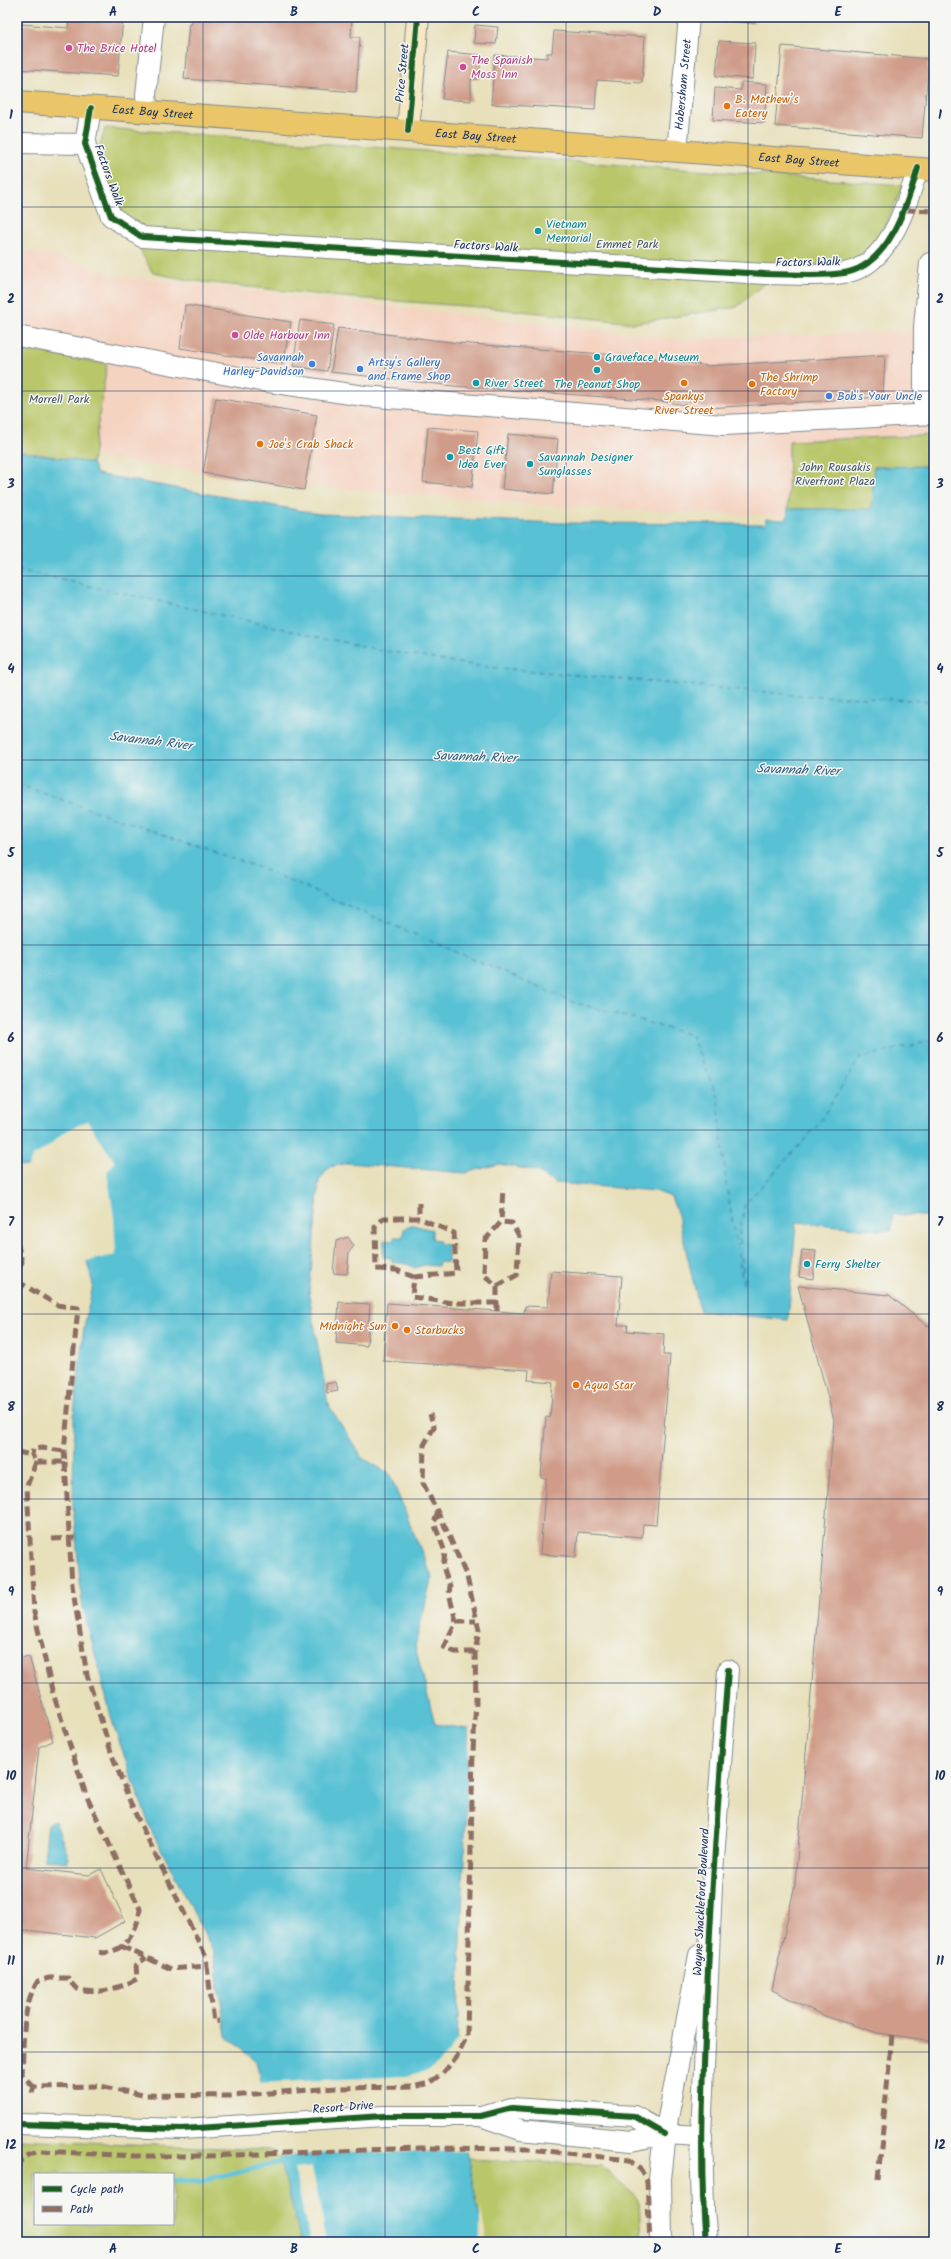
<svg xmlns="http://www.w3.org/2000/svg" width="951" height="2259" viewBox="0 0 951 2259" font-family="Kalam,sans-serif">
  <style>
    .built { fill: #f5d3c1 }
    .green { fill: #b9c76a; stroke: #6a7b64; fill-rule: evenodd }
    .water { fill: #58c1d4; stroke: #3a7899 }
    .pier { fill: #e8e0bb }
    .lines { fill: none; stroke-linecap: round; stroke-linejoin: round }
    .stream { stroke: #58c1d4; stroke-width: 5.5 }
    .ferry { stroke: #2d5b81; stroke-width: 1; stroke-dasharray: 5 4; stroke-linecap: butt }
    .building { fill: #d09c89 }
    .minor-casing { stroke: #82888c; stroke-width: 22 }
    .tertiary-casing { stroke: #82888c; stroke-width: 24 }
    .secondary-casing { stroke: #82888c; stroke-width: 24 }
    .primary-casing { stroke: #82888c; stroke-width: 24 }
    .minor { stroke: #fff; stroke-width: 20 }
    .tertiary { stroke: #fff; stroke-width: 22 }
    .secondary { stroke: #f7e8c3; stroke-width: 22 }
    .primary { stroke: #eac669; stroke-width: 22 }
    .quiet { stroke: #8d6e63; stroke-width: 5; stroke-dasharray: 10 5; stroke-linecap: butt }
    .cycleway-casing { stroke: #f6f6f2; stroke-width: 8 }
    .cycleway { stroke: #1b5e20; stroke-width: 6 }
    .grid { fill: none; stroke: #1b2f5e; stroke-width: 1; stroke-opacity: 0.55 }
    .hotel-dot { fill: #d1479c; stroke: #f6f6f2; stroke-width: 1.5 }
    .food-dot { fill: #e8710a; stroke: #f6f6f2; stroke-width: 1.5 }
    .culture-dot { fill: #0f9aa8; stroke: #f6f6f2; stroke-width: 1.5 }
    .shop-dot { fill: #3f7fe0; stroke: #f6f6f2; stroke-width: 1.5 }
    .labels { text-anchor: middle; stroke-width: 3; stroke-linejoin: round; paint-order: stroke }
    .hotel-label { font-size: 12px; fill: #b23c85; stroke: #f6f6f2; text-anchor: start }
    .street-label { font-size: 12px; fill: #1b2f5e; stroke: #f6f6f2 }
    .food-label { font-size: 12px; fill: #c56008; stroke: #f6f6f2; text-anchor: start }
    .culture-label { font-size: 12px; fill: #0d838f; stroke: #f6f6f2; text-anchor: start }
    .park-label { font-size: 12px; fill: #425561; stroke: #f6f6f2 }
    .shop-label { font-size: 12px; fill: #366cbe; stroke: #f6f6f2; text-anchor: start }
    .water-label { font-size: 13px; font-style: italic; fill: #2d5b81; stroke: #f6f6f2 }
    .neatline { fill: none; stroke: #1b2f5e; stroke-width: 1.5 }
    .grid-label { font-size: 13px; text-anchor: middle; font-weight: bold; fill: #1b2f5e }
  </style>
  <rect width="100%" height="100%" fill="#f6f6f2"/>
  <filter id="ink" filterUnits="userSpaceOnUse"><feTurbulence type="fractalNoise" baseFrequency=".025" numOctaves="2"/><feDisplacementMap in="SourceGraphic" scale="8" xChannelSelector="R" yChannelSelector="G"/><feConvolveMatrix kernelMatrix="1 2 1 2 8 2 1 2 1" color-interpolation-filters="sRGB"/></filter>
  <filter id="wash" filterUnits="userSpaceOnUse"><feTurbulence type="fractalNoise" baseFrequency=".012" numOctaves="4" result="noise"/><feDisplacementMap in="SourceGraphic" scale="16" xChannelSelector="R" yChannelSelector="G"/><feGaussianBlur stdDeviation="0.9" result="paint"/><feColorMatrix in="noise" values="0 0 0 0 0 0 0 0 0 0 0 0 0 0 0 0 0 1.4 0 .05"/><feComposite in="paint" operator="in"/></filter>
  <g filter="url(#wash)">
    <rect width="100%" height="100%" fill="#e8e0bb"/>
    <path class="built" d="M17,250L57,256L112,275L677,339L906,331L934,332V466L874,467L867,504L786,502L785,516L564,507L311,486L94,457L69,434L17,426Z"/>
    <path class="green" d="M105,128L903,185L883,232L873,246L857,257L840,265H786L737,307L635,323L492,308L341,297L194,281L153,273L115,206L98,153Z
      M17,348L107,364L92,463L17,451Z
      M934,435V466L874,467L872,509H788L789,441Z
      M17,2139L602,2165L639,2200L641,2242H17ZM35,2174H173V2224H35Z"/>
    <path class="water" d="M17,451L92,463L97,474L320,514L562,523L765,524L766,519L787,520L788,509H872L874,467L934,466V1217L893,1214L891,1231L796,1222L788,1320L700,1311L678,1215L671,1197L656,1191L555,1183L537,1171L499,1164L465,1173L348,1163L329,1167L319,1181L309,1295L328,1404L362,1458L389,1473L432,1577L415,1646L435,1724L469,1729L455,2098L485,2242H301L256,2061L226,2036L214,1952L150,1828L113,1724L82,1603L73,1506L74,1414L84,1327L93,1285L87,1261L101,1246L86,1205L69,1175L17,1165Z
      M413,1225L432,1230V1239L439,1240L440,1244L448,1245V1263L439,1262L438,1266L424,1265L415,1268L407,1264L392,1262V1258L383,1257L384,1240L394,1241V1237H403L404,1229Z
      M55,1821L69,1858L67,1862L44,1859L48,1823Z"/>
    <path class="pier" d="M87,1121L115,1162L107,1172L114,1217L116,1255L87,1261L86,1259L99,1246L84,1206L68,1176L27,1169L33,1156L45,1149L64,1132Z
      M469,1727L471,1729L460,2033L468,1767Z
      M459,2037L457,2098L468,2151L329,2153L277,2156L259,2083L406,2076L430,2070L448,2054Z
      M312,2167L327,2242H310L294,2169Z
      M480,2206L487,2242H480Z"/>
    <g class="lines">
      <path class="stream" d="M173,2181H201L281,2162"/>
      <path class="ferry" d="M17,570L380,650L478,666L796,695L934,701
        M17,784L260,868L573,1002L691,1035L718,1097L726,1183L744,1289
        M744,1280L739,1231L745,1204L817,1126L860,1058L934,1040"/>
    </g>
    <g id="blocks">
      <path class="building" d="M17,17H21V24L68,28L69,17H123L118,76L17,69Z
        M192,17H352L351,37H360L356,92L184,79L189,24H192Z
        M722,17H754V23L722,21Z
        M475,25L498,27L496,44L474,43Z
        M554,31L645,37L642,83L597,80L595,110L491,104L495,55L547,58V53H552Z
        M719,41L755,43L753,79L716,76Z
        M782,46L929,59L922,138L775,126Z
        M448,52L481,55L479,79H471V101L442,99Z
        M741,82L767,84L764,123L713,120L715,88L741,90Z
        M185,305L291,322L283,364L180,348Z
        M300,320L334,325L327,371L293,366Z
        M338,328L458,343L643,357L709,366L885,355L883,397L707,408L659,401L454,386L331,372Z
        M216,398L317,415L304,490L203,473Z
        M428,427L478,431L472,487L423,482Z
        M508,434L558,439L553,494L502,489Z
        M348,1237L354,1246L349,1252L347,1274L333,1273L336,1241Z
        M802,1250L816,1251L813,1279L799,1277Z
        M551,1271L622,1276L618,1325H628L627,1331L664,1334L663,1355H670L656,1525L643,1524L642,1537L578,1532L576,1557L540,1554L546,1478L541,1477L546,1417L550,1418L553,1382L528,1380L529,1370L383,1361L387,1303L524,1313L525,1306L548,1307Z
        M798,1286L889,1295L926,1325L934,1326V2041L878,2033L822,2015L772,1990L795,1884L834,1420Z
        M339,1302L370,1304L367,1346L336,1343Z
        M336,1382L338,1391L327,1393L326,1384Z
        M29,1656L53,1741L39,1747L26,1868L89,1875L101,1869L125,1921L95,1938L17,1929V1659Z"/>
    </g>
  </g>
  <g filter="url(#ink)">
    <use href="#blocks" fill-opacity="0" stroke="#82888c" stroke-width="1"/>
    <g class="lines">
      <defs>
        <g id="minor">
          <path d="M91,108L85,144L111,216L142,237L765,274C791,274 819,277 844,273C889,266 907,205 918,168"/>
          <path d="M148,112L146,95L154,17"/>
          <path d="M17,143L85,144"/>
          <path id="s1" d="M677,151L689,17"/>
          <path d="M17,336L255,380L364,396L724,425L934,414"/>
          <path d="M924,414V327L930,263H934"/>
          <path d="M481,2116L521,2130L631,2141L665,2134L701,2136L712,1886L728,1670"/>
          <path d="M17,2124L182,2129L384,2116H481L512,2108L634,2116L665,2134"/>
          <path d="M665,2134L699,1955"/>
        </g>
        <path id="tertiary" d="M701,2136L703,2210L706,2242
          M661,2242L660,2179L665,2134"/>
        <path id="secondary" d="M408,131L418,17"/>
        <g id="primary">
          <path id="s2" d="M17,102L934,170"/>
        </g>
      </defs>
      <use href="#minor" class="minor-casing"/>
      <use href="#tertiary" class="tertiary-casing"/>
      <use href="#secondary" class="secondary-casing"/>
      <use href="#primary" class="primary-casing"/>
      <use href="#minor" class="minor"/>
      <use href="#tertiary" class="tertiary"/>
      <use href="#secondary" class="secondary"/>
      <use href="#primary" class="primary"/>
      <path class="quiet" d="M905,210L934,211
        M419,1203V1218H384L375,1227L376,1269L396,1270L414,1277L412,1297L453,1303H497
        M17,1242L22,1262L17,1272
        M414,1277L456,1273L454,1233L419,1218
        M17,1281L57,1305L78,1308L64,1451L65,1462H36L32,1455L33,1449L42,1448L64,1451
        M497,1286L517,1275L519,1236L512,1223L501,1222
        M497,1311V1286L484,1275L485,1240L501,1222L503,1188
        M17,1452L32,1455
        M36,1462L27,1486L34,1612L52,1690L86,1795L140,1909C138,1932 122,1957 97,1952
        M65,1462L72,1585L87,1675L112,1755L133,1809L206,1957L207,1966
        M438,1512L434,1523L445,1552L443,1567L450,1587L449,1594L456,1621
        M52,1539L75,1538
        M475,1652H455L444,1647L456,1621H476
        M121,1946L171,1969L207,1966L214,2022L220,2021
        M34,2087L22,2075C24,2045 21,2006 38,1981L49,1978H68C70,1981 73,1986 76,1988C92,1997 123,1987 137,1979L136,1965L146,1958
        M32,2093L34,2087L100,2086L143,2095L230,2096L336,2088L413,2087L429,2083L444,2072L457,2056L467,2036L473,1751L476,1702L475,1652L479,1630L467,1577L447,1531L423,1483L424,1445L434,1427L430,1414
        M17,2167C22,2157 29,2154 40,2151L135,2156H206L420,2148L529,2149L629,2160L641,2170L647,2181L650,2242
        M878,2179L892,2035"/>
      <defs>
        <path id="cycleway" d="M91,108L85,144L111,216L142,237L765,274C791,274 819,277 844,273C889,266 907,205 918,168
          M408,131L418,17
          M17,2124L182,2129L384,2116H481L512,2108L634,2116L665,2134
          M706,2242C699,2166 703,2090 706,2013C711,1898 719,1784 728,1670"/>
      </defs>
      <use href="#cycleway" class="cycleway-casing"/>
      <use href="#cycleway" class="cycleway"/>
    </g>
  </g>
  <path class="grid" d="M203,17V2242M385,17V2242M566,17V2242M748,17V2242M17,207H934M17,391H934M17,576H934M17,760H934M17,945H934M17,1130H934M17,1314H934M17,1499H934M17,1683H934M17,1868H934M17,2052H934"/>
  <g class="hotel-dot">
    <circle cx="69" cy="48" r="4"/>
    <circle cx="463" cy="67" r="4"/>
    <circle cx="235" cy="335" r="4"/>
  </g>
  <g class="food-dot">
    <circle cx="727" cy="106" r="4"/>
    <circle cx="684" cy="383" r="4"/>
    <circle cx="752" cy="384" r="4"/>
    <circle cx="260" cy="444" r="4"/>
    <circle cx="395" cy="1326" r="4"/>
    <circle cx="407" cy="1330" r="4"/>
    <circle cx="576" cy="1385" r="4"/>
  </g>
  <g class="culture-dot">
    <circle cx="538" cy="231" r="4"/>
    <circle cx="597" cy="357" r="4"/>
    <circle cx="597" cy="370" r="4"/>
    <circle cx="476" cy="383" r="4"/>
    <circle cx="450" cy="457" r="4"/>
    <circle cx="530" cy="464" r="4"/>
    <circle cx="807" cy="1264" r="4"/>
  </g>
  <g class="shop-dot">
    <circle cx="312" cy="364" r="4"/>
    <circle cx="360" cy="369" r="4"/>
    <circle cx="829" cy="396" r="4"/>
  </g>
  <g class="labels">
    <g class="hotel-label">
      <text x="77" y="52">The Brice Hotel</text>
      <text x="471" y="64">The Spanish<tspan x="471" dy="14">Moss Inn</tspan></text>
      <text x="243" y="339">Olde Harbour Inn</text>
    </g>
    <g class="street-label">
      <text transform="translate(402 73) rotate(-85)" y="4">Price Street</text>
      <text dy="4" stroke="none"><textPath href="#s1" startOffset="67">Habersham Street</textPath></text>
      <text dy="4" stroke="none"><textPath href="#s2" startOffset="136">East Bay Street</textPath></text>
      <text dy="4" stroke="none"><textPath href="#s2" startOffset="460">East Bay Street</textPath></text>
      <text dy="4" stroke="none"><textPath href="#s2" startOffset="784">East Bay Street</textPath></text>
      <text transform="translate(109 175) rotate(70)" y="4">Factors Walk</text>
      <text transform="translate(486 246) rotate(3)" y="4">Factors Walk</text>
      <text transform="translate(808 262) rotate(-1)" y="4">Factors Walk</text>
      <text transform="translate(701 1902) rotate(-87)" y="4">Wayne Shackleford Boulevard</text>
      <text transform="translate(343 2107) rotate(-4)" y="4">Resort Drive</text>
    </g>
    <g class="food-label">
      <text x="735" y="103">B. Mathew’s<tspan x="735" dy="14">Eatery</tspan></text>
      <text x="760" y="381">The Shrimp<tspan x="760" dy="14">Factory</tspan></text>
      <text x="684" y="400" text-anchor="middle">Spankys<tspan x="684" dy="14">River Street</tspan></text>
      <text x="268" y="448">Joe's Crab Shack</text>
      <text x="387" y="1330" text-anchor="end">Midnight Sun</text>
      <text x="415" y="1334">Starbucks</text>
      <text x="584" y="1389">Aqua Star</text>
    </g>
    <g class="culture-label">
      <text x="546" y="228">Vietnam<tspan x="546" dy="14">Memorial</tspan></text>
      <text x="605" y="361">Graveface Museum</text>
      <text x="484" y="387">River Street</text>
      <text x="597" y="388" text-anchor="middle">The Peanut Shop</text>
      <text x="458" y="454">Best Gift<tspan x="458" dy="14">Idea Ever</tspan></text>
      <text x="538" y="461">Savannah Designer<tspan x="538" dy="14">Sunglasses</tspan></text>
      <text x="815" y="1268">Ferry Shelter</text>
    </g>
    <g class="park-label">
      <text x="627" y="248">Emmet Park</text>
      <text x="59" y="403">Morrell Park</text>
      <text x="835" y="471">John Rousakis<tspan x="835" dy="14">Riverfront Plaza</tspan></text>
    </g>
    <g class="shop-label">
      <text x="304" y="361" text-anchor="end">Savannah<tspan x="304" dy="14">Harley-Davidson</tspan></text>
      <text x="368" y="366">Artsy's Gallery<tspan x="368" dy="14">and Frame Shop</tspan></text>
      <text x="837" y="400">Bob's Your Uncle</text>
    </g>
    <g class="water-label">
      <text transform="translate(151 740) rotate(7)" y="5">Savannah River</text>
      <text transform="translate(475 756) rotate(2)" y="5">Savannah River</text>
      <text transform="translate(798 769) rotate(2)" y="5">Savannah River</text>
    </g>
  </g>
  <rect width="951" height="2259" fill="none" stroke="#f6f6f2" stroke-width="44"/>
  <rect x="34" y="2173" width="140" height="52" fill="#f6f6f2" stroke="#9ea6b7"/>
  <rect x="42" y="2186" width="20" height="6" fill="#1b5e20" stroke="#9ea6b7"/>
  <text x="70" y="2193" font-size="12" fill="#1b2f5e">Cycle path</text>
  <rect x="42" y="2206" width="20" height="6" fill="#8d6e63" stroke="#9ea6b7"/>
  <text x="70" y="2213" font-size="12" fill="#1b2f5e">Path</text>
  <rect x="22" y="22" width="907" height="2215" class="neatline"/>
  <g class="grid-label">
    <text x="113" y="16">A</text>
    <text x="294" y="16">B</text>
    <text x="476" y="16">C</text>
    <text x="657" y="16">D</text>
    <text x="838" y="16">E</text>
    <text x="11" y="119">1</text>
    <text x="940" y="119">1</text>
    <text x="11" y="303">2</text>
    <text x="940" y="303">2</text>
    <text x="11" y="488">3</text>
    <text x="940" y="488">3</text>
    <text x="11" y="673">4</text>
    <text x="940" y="673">4</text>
    <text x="11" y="857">5</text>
    <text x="940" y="857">5</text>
    <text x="11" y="1042">6</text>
    <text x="940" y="1042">6</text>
    <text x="11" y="1226">7</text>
    <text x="940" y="1226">7</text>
    <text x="11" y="1411">8</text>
    <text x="940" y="1411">8</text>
    <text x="11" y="1596">9</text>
    <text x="940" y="1596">9</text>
    <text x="11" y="1780">10</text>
    <text x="940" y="1780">10</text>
    <text x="11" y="1965">11</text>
    <text x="940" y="1965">11</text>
    <text x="11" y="2149">12</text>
    <text x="940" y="2149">12</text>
    <text x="113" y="2253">A</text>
    <text x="294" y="2253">B</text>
    <text x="476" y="2253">C</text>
    <text x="657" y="2253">D</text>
    <text x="838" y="2253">E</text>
  </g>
</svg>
